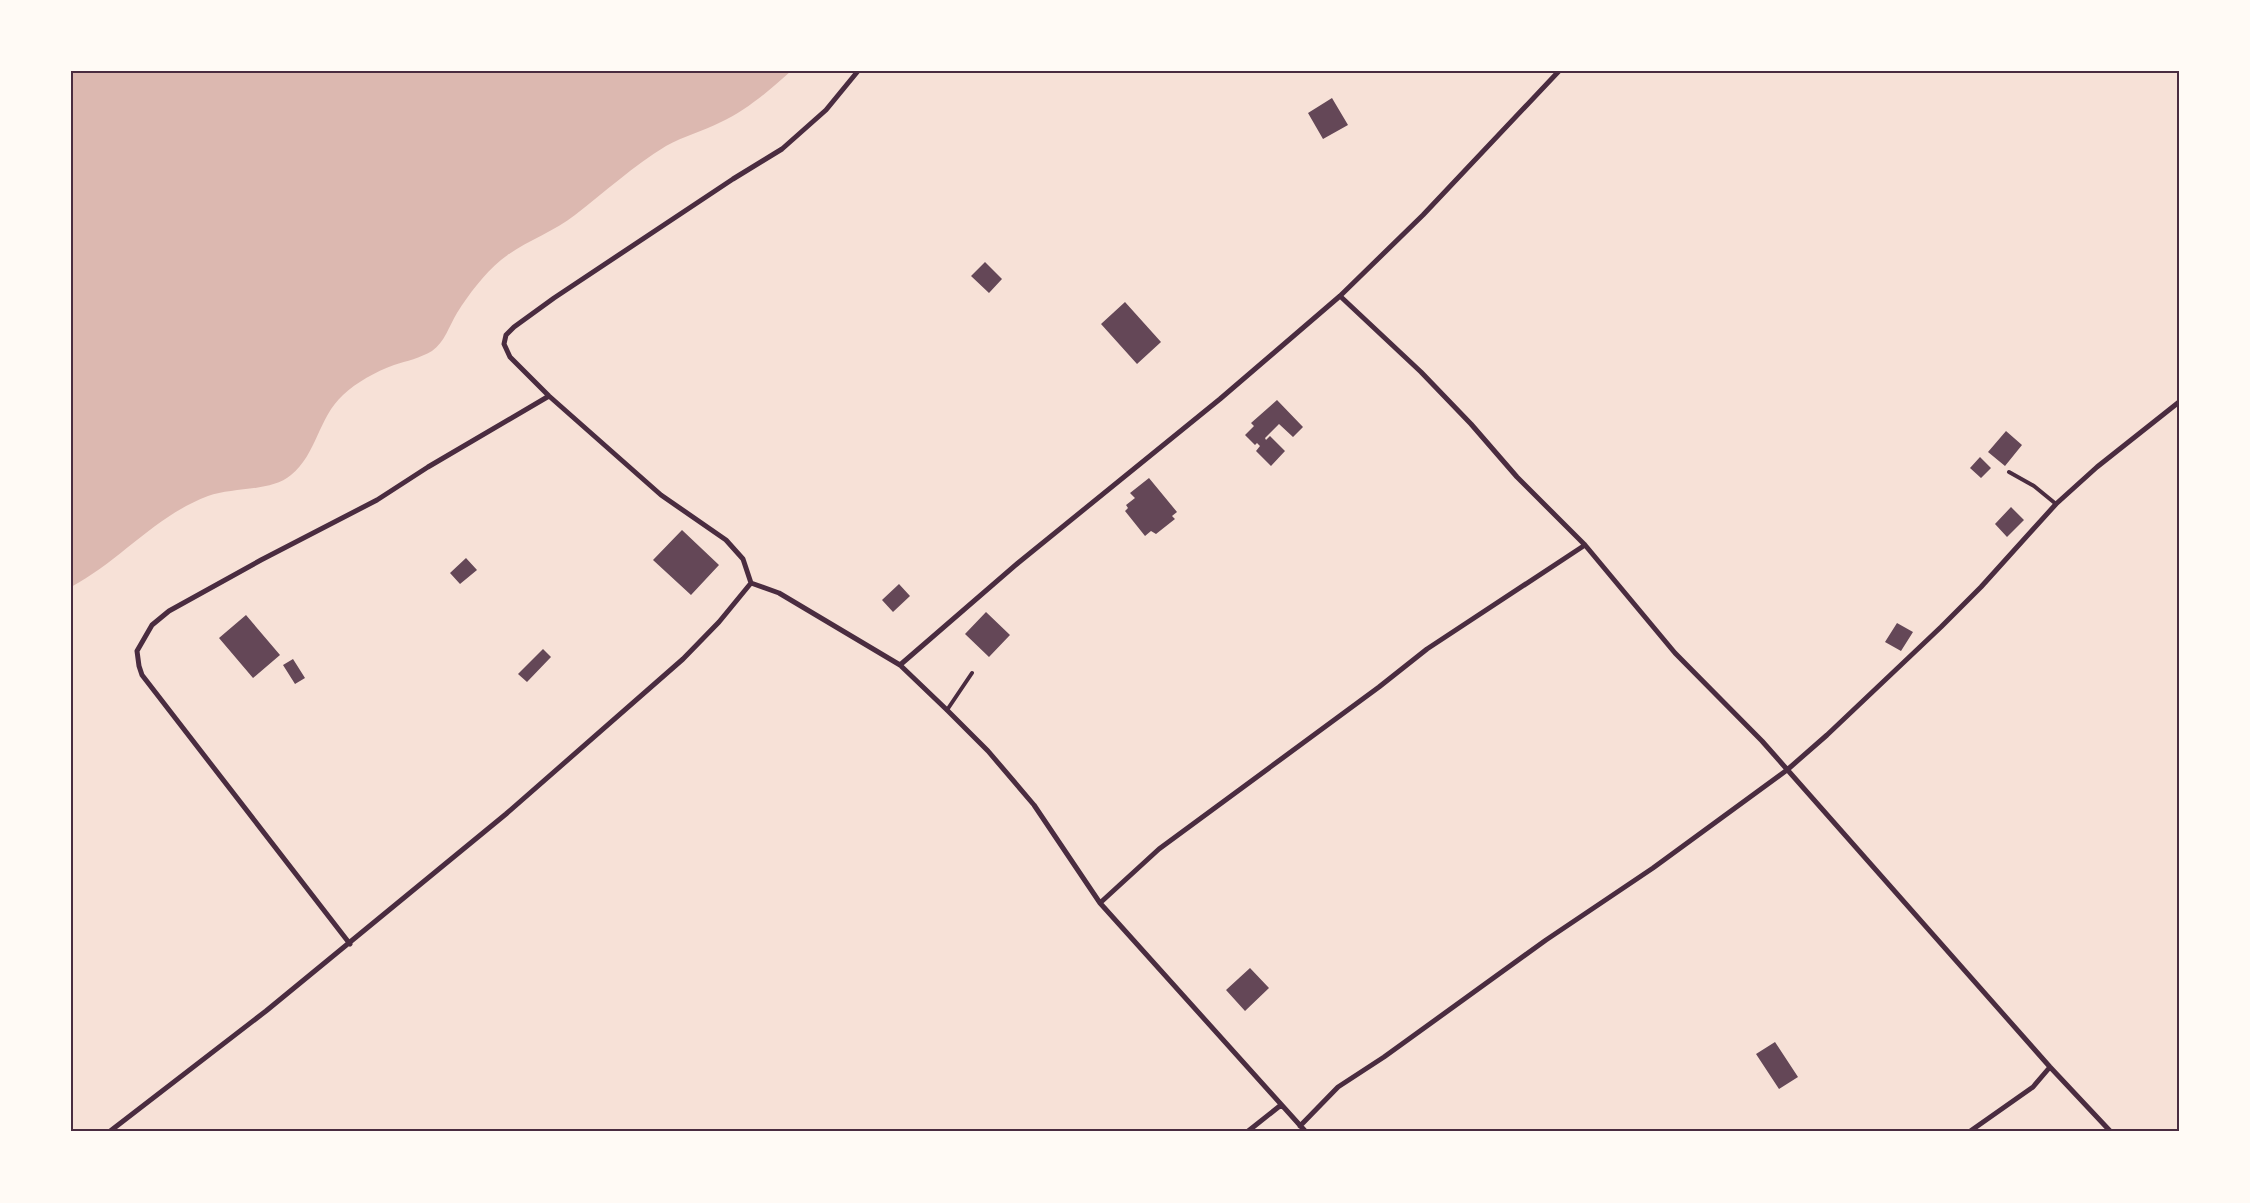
<svg xmlns="http://www.w3.org/2000/svg" width="2250" height="1203" viewBox="0 0 2250 1203" font-family="'Fira Sans Condensed',sans-serif">
  <style>
    .water { fill: #dcb8b0 }
    .building { fill: #644757 }
    .lines { fill: none; stroke-linecap: round; stroke-linejoin: round }
    .service { stroke: #4a2c40; stroke-width: 4 }
    .minor { stroke: #4a2c40; stroke-width: 5 }
    .neatline { fill: none; stroke: #4a2c40; stroke-width: 2 }
  </style>
  <rect width="100%" height="100%" fill="#f7e1d7"/>
  <path class="water" d="M71,71H791C770,90 747,110 721,122C703,131 684,136 666,146C633,166 605,192 575,215C552,233 523,242 501,260C484,274 469,294 457,313C449,326 445,342 432,351C420,358 407,361 394,365C375,372 357,382 343,395C318,418 317,454 291,475C271,492 233,487 208,496C155,516 120,561 71,587Z"/>
  <path class="building" d="M1332,98L1348,125L1323,139L1308,113Z
    M985,262L1002,279L989,293L971,276Z
    M1125,302L1161,342L1137,364L1101,324Z
    M1277,400L1303,427L1293,437L1279,424L1265,438L1266,440L1270,436L1285,451L1271,466L1256,451L1260,446L1257,443L1255,445L1245,435L1254,426L1251,423Z
    M2006,431L2022,445L2005,466L1988,452Z
    M1980,457L1991,468L1981,478L1970,468Z
    M1149,478L1177,512L1172,516L1175,519L1156,534L1151,531L1145,536L1125,511L1128,508L1126,505L1135,498L1130,493Z
    M2011,507L2024,520L2007,537L1995,524Z
    M682,530L719,565L691,595L653,560Z
    M466,558L477,570L460,584L450,573Z
    M899,584L910,596L893,612L882,600Z
    M986,612L1010,635L989,657L965,634Z
    M246,615L280,655L253,678L219,638Z
    M1897,623L1913,632L1901,651L1885,642Z
    M543,649L551,657L527,682L518,674Z
    M293,659L305,678L295,684L283,665Z
    M1250,968L1269,988L1245,1011L1226,990Z
    M1775,1042L1798,1077L1779,1089L1756,1054Z"/>
  <g class="lines">
    <path class="service" d="M2009,472L2034,486L2056,504
      M947,710L972,673"/>
    <path class="minor" d="M1340,296L1421,372L1471,424L1517,477L1585,545L1675,653L1762,741L2050,1067L2111,1132
      M751,583L743,559L726,540L661,495L549,396L510,357L504,344L506,335L514,327L554,298L733,179L782,149L826,110L858,71
      M751,583L779,593L900,665L947,710L988,751L1034,805L1100,903L1306,1132
      M900,665L1018,563L1220,399L1340,296L1423,215L1559,71
      M1100,903L1159,849L1379,687L1427,649L1585,545
      M350,944L142,675L139,666L137,651L152,625L169,611L261,560L377,500L428,467L549,396
      M1300,1126L1338,1087L1384,1057L1546,940L1653,868L1787,770L1827,735L1941,627L1981,587L2056,504L2097,467L2179,402
      M109,1132L266,1011L506,814L683,659L719,622L751,583
      M1247,1132L1281,1105
      M1969,1132L2033,1087L2050,1067"/>
  </g>
  <rect width="2250" height="1203" fill="none" stroke="#fffaf5" stroke-width="145"/>
  <rect x="72" y="72" width="2106" height="1058" class="neatline"/>
</svg>
